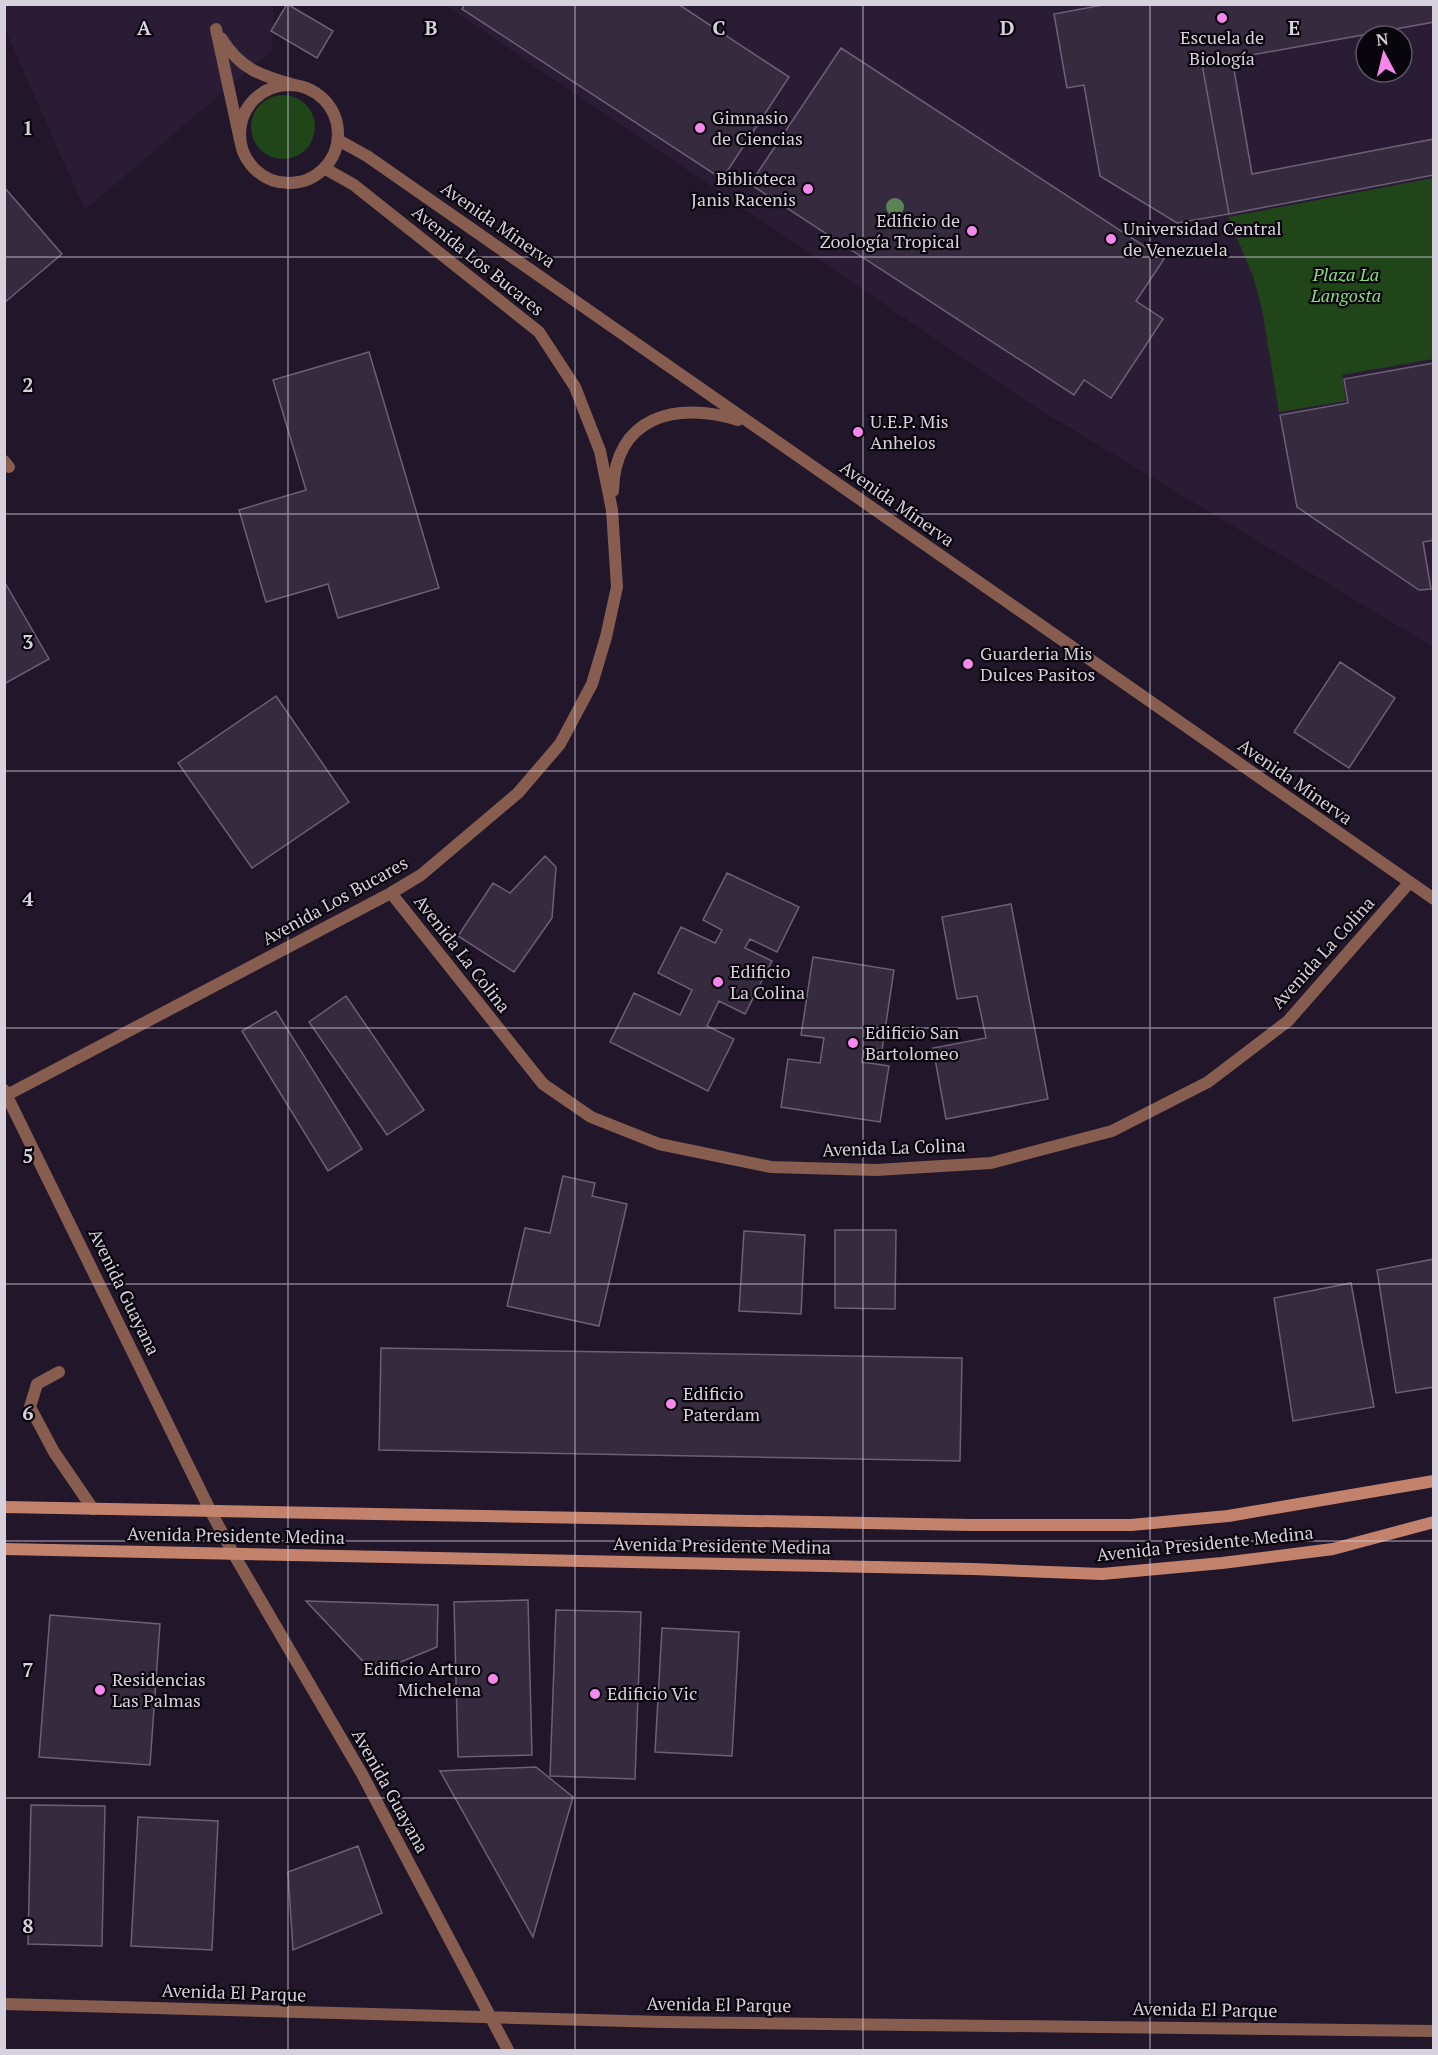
<svg xmlns="http://www.w3.org/2000/svg" width="1438" height="2055" viewBox="0 0 1438 2055" font-family="'PT Serif',serif">
  <style>
    .built { fill: #2b1c35; fill-rule: evenodd }
    .green { fill: #1f4519 }
    .building { fill: #362a3f; stroke: #6c6077; stroke-width: 1.5 }
    .lines { fill: none; stroke-linecap: round; stroke-linejoin: round }
    .lane { stroke: #865d4f; stroke-width: 12 }
    .street { stroke: #865d4f; stroke-width: 12 }
    .secondary { stroke: #c3826b; stroke-width: 12 }
    .tree { fill: #5a8456 }
    .grid { fill: none; stroke: #d7d0dd; stroke-width: 1.5; stroke-opacity: 0.55 }
    .poi-dot { fill: #f688ed; stroke: #09050c; stroke-width: 2 }
    .labels { text-anchor: middle; stroke-width: 4.5; stroke-linejoin: round; paint-order: stroke }
    .poi-label { font-size: 18px; fill: #d7d0dd; stroke: #09050c; text-anchor: start }
    .street-label { font-size: 18px; fill: #d7d0dd; stroke: #09050c }
    .park-label { font-size: 18px; font-style: italic; fill: #88de7a; stroke: #09050c }
    .grid-label { font-size: 20px; text-anchor: middle; font-weight: bold; fill: #d7d0dd; stroke: #09050c; stroke-width: 4.5; stroke-linejoin: round; paint-order: stroke }
  </style>
  <rect width="100%" height="100%" fill="#22172a"/>
  <path class="built" d="M4,5H273L272,50L85,210L5,29Z
    M445,5H1433V647L1034,406ZM1366,36H1402V72H1366Z"/>
  <path class="green" d="M251 127a32 32 0 1 1 64 0a32 32 0 1 1-64 0Z
    M1433,178V359L1342,375L1346,401L1279,412L1262,309L1253,276L1228,217Z"/>
  <path class="building" d="M287,4L333,31L317,58L271,31Z
    M465,4H678L789,77L722,179L462,9Z
    M1108,4H1434V22L1202,64L1229,214L1177,223L1100,176L1084,85L1067,88L1054,14Z
    M841,48L1164,259L1136,301L1163,319L1111,398L1084,380L1074,395L750,184Z
    M1232,58L1252,174L1434,139V175L1229,214L1202,64Z
    M4,187L62,254L4,303Z
    M369,352L439,588L338,618L328,584L266,602L239,510L306,490L273,380Z
    M1434,363V540L1423,542L1431,589L1419,590L1297,507L1280,415L1348,403L1344,379Z
    M4,581L49,659L4,684Z
    M1340,662L1395,698L1349,768L1294,732Z
    M276,696L349,802L252,868L178,763Z
    M545,856L556,867L552,918L514,972L458,936L493,883L510,893Z
    M727,873L799,907L777,952L750,939L745,948L772,961L745,1014L719,1001L707,1026L734,1039L708,1091L610,1042L634,993L680,1015L692,990L658,973L681,927L715,943L722,930L703,920Z
    M1011,904L1048,1099L946,1119L933,1048L986,1038L977,996L957,999L942,917Z
    M813,957L894,970L882,1050L864,1047L862,1062L889,1066L880,1122L781,1107L788,1059L820,1063L824,1038L801,1035Z
    M346,996L424,1110L387,1135L309,1022Z
    M276,1011L362,1149L328,1171L242,1031Z
    M563,1176L595,1183L592,1196L627,1204L599,1326L507,1306L525,1228L550,1233Z
    M835,1230H896L895,1309L835,1308Z
    M744,1231L805,1235L801,1314L739,1311Z
    M1434,1259V1387L1396,1393L1377,1270Z
    M1351,1283L1374,1407L1293,1421L1274,1298Z
    M381,1348L962,1358L960,1461L379,1450Z
    M528,1600L532,1755L458,1757L454,1602Z
    M306,1601L438,1605L437,1647L374,1673Z
    M556,1610L641,1612L635,1779L550,1776Z
    M50,1615L160,1624L150,1765L39,1757Z
    M662,1628L739,1632L732,1756L655,1752Z
    M536,1767L573,1797L533,1937L440,1771Z
    M31,1805L105,1806L102,1946L28,1944Z
    M138,1817L218,1821L212,1950L131,1946Z
    M358,1846L382,1913L293,1950L288,1872Z"/>
  <g class="lines">
    <path class="lane" d="M216,29L240,140
      M221,38C240,69 261,76 295,85
      M59,1372L37,1384L30,1407L54,1452L93,1509"/>
    <path class="street" d="M240 134a49 49 0 1 1 98 0a49 49 0 1 1-98 0Z
      M338,140L367,156L1434,899
      M4,461L9,467
      M613,491C615,416 676,401 738,420
      M391,893L543,1084L591,1117L659,1144L771,1167L876,1170L991,1163L1112,1131L1208,1082L1288,1021L1409,883
      M4,1090L210,1510L233,1553L362,1774L508,2050
      M7,1095L391,893L421,875L518,793L560,744L592,684L606,637L617,587L612,510L600,451L575,387L539,332L354,185L324,168
      M4,2004L664,2022L1434,2031"/>
    <path class="secondary" d="M4,1507L971,1525H1131L1228,1516L1434,1481
      M4,1549L973,1569L1102,1574L1222,1563L1333,1549L1434,1522"/>
  </g>
  <circle class="tree" cx="895" cy="207" r="9"/>
  <path class="grid" d="M288,4V2050M575,4V2050M863,4V2050M1150,4V2050M4,257H1434M4,514H1434M4,771H1434M4,1028H1434M4,1284H1434M4,1541H1434M4,1798H1434"/>
  <g class="poi-dot">
    <circle cx="1222" cy="18" r="6"/>
    <circle cx="700" cy="128" r="6"/>
    <circle cx="808" cy="189" r="6"/>
    <circle cx="972" cy="231" r="6"/>
    <circle cx="1111" cy="239" r="6"/>
    <circle cx="858" cy="432" r="6"/>
    <circle cx="968" cy="664" r="6"/>
    <circle cx="718" cy="982" r="6"/>
    <circle cx="853" cy="1043" r="6"/>
    <circle cx="671" cy="1404" r="6"/>
    <circle cx="493" cy="1679" r="6"/>
    <circle cx="100" cy="1690" r="6"/>
    <circle cx="595" cy="1694" r="6"/>
  </g>
  <g class="labels">
    <g class="poi-label">
      <text x="1222" y="44" text-anchor="middle">Escuela de<tspan x="1222" dy="21">Biología</tspan></text>
      <text x="712" y="124">Gimnasio<tspan x="712" dy="21">de Ciencias</tspan></text>
      <text x="796" y="185" text-anchor="end">Biblioteca<tspan x="796" dy="21">Janis Racenis</tspan></text>
      <text x="960" y="227" text-anchor="end">Edificio de<tspan x="960" dy="21">Zoología Tropical</tspan></text>
      <text x="1123" y="235">Universidad Central<tspan x="1123" dy="21">de Venezuela</tspan></text>
      <text x="870" y="428">U.E.P. Mis<tspan x="870" dy="21">Anhelos</tspan></text>
      <text x="980" y="660">Guarderia Mis<tspan x="980" dy="21">Dulces Pasitos</tspan></text>
      <text x="730" y="978">Edificio<tspan x="730" dy="21">La Colina</tspan></text>
      <text x="865" y="1039">Edificio San<tspan x="865" dy="21">Bartolomeo</tspan></text>
      <text x="683" y="1400">Edificio<tspan x="683" dy="21">Paterdam</tspan></text>
      <text x="481" y="1675" text-anchor="end">Edificio Arturo<tspan x="481" dy="21">Michelena</tspan></text>
      <text x="112" y="1686">Residencias<tspan x="112" dy="21">Las Palmas</tspan></text>
      <text x="607" y="1700">Edificio Vic</text>
    </g>
    <g class="street-label">
      <text transform="translate(498 225) rotate(35)" y="6">Avenida Minerva</text>
      <text transform="translate(478 261) rotate(39)" y="6">Avenida Los Bucares</text>
      <text transform="translate(897 504) rotate(35)" y="6">Avenida Minerva</text>
      <text transform="translate(1295 782) rotate(35)" y="6">Avenida Minerva</text>
      <text transform="translate(335 901) rotate(-29)" y="6">Avenida Los Bucares</text>
      <text transform="translate(1323 953) rotate(-48)" y="6">Avenida La Colina</text>
      <text transform="translate(462 954) rotate(52)" y="6">Avenida La Colina</text>
      <text transform="translate(894 1148) rotate(-2)" y="6">Avenida La Colina</text>
      <text transform="translate(124 1292) rotate(64)" y="6">Avenida Guayana</text>
      <text transform="translate(236 1536) rotate(1)" y="6">Avenida Presidente Medina</text>
      <text transform="translate(1205 1544) rotate(-6)" y="6">Avenida Presidente Medina</text>
      <text transform="translate(722 1546) rotate(1)" y="6">Avenida Presidente Medina</text>
      <text transform="translate(390 1791) rotate(61)" y="6">Avenida Guayana</text>
      <text transform="translate(234 1993) rotate(2)" y="6">Avenida El Parque</text>
      <text transform="translate(719 2005) rotate(1)" y="6">Avenida El Parque</text>
      <text transform="translate(1205 2010) rotate(1)" y="6">Avenida El Parque</text>
    </g>
    <g class="park-label">
      <text x="1346" y="281">Plaza La<tspan x="1346" dy="21">Langosta</tspan></text>
    </g>
  </g>
  <g class="grid-label">
    <text x="144" y="35">A</text>
    <text x="431" y="35">B</text>
    <text x="719" y="35">C</text>
    <text x="1007" y="35">D</text>
    <text x="1294" y="35">E</text>
    <text x="28" y="135">1</text>
    <text x="28" y="392">2</text>
    <text x="28" y="649">3</text>
    <text x="28" y="906">4</text>
    <text x="28" y="1163">5</text>
    <text x="28" y="1420">6</text>
    <text x="28" y="1677">7</text>
    <text x="28" y="1933">8</text>
  </g>
  <rect width="1438" height="2055" fill="none" stroke="#d7d0dd" stroke-width="12"/>
  <g transform="translate(1384 54) rotate(353)"><circle r="28" fill="#09050c" stroke="#5b5660" stroke-width="1.5"/>
  <path d="M0-4.5L10 22L0 15L-10 22Z" fill="#f688ed"/>
  <text y="-9" font-size="16" font-weight="bold" text-anchor="middle" fill="#d7d0dd">N</text>
  </g>
</svg>
